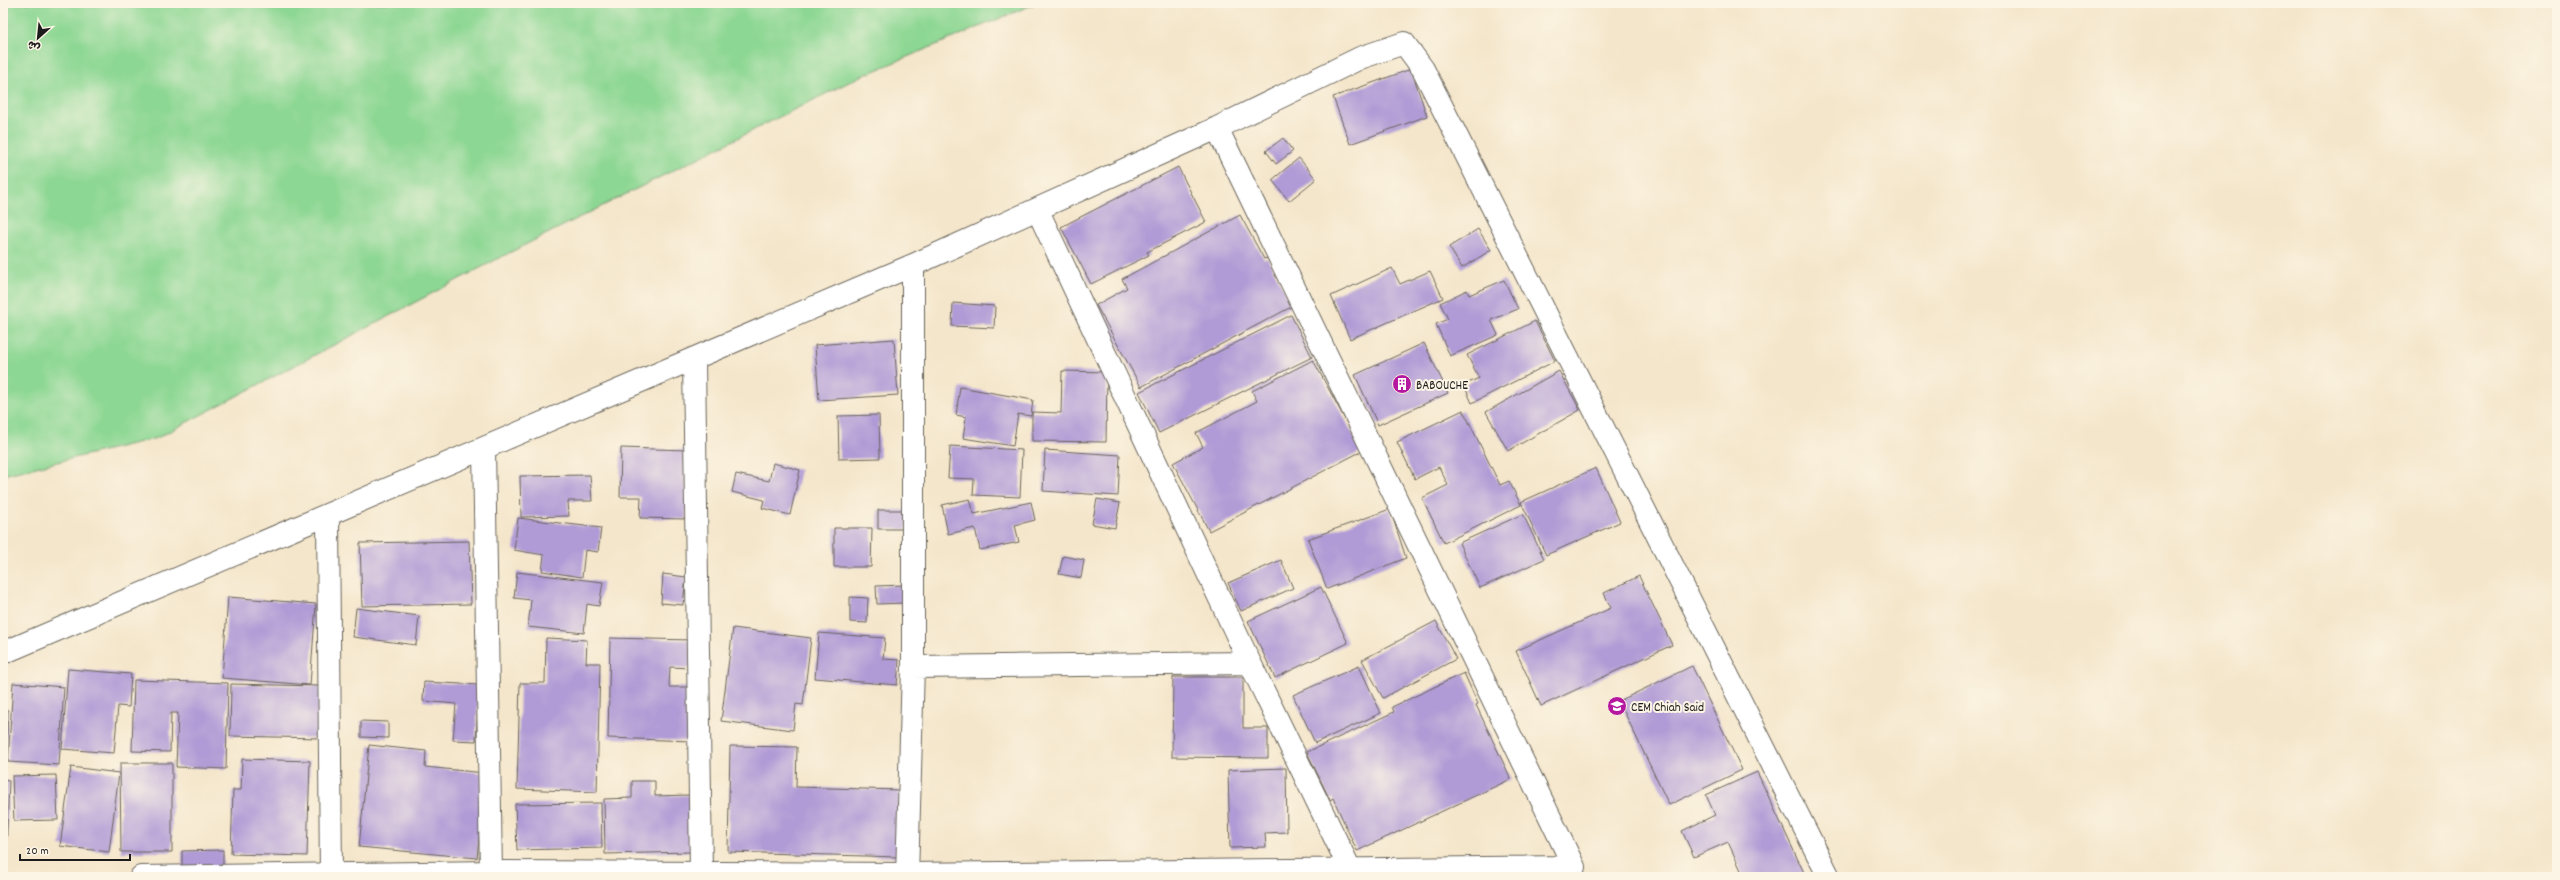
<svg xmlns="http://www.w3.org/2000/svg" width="2560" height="880" viewBox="0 0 2560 880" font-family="Dekko,'Playpen Sans Arabic',sans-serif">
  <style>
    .green { fill: #8cd793; stroke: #547a58 }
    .building { fill: #b19bd6 }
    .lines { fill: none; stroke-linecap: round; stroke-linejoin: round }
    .minor-casing { stroke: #686359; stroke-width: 24 }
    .minor { stroke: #fff; stroke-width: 22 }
    .labels { text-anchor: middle; stroke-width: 4; stroke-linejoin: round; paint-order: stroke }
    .poi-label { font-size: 13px; fill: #1c1c1c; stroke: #fcf5e5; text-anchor: start }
  </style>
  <rect width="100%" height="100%" fill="#fcf5e5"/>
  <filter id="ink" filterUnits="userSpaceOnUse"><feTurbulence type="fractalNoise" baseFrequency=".025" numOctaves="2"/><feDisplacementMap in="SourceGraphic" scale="8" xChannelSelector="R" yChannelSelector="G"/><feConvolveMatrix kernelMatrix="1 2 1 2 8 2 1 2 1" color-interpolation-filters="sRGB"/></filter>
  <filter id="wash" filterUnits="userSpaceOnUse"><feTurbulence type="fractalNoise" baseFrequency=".012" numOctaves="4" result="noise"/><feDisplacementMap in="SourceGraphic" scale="16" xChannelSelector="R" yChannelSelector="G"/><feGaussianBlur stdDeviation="0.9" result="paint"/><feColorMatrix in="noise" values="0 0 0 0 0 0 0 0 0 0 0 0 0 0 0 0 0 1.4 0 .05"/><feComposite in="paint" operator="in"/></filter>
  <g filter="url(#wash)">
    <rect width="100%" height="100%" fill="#f4e6cb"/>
    <path class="green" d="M3,3H1037L859,77L505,255L157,438L3,475Z"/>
    <g id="blocks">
      <path class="building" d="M1411,69L1427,116L1350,144L1333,97Z
        M1283,138L1293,151L1276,164L1266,151Z
        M1299,158L1316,179L1289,201L1272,180Z
        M1178,167L1206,222L1147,252L1149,255L1091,284L1061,227Z
        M1240,215L1264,259L1267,258L1293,306L1141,387L1096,305L1127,288L1122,279Z
        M1478,229L1491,250L1462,268L1449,247Z
        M1392,268L1400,284L1430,271L1443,298L1350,339L1331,296Z
        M1504,280L1518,309L1491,320L1498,335L1450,356L1436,324L1448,319L1440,303L1467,290L1469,295Z
        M953,303L995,306L994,328L952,326Z
        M1291,315L1312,357L1159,433L1139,392Z
        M1535,321L1555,361L1472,403L1464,385L1479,378L1467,355Z
        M894,339L898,395L819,400L815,345Z
        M1424,343L1448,393L1378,425L1355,375Z
        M1313,360L1362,451L1209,531L1173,463L1203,447L1196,433L1257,401L1252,391Z
        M1062,371L1107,372L1106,442L1032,441V412L1061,413Z
        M1559,371L1580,410L1508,451L1486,412Z
        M960,387L1033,400L1031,416L1018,414L1013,446L963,438L966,417L956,415Z
        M1463,410L1500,485L1509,481L1521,505L1444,543L1422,498L1448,485L1439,467L1415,479L1397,442Z
        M879,415L880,458L839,459L838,416Z
        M950,446L1022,450L1020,497L973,495L974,479L948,478Z
        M621,448L688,450L686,519L640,518L641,497H620Z
        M1045,450L1120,455L1118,496L1043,491Z
        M773,463L800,470L790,515L762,508L764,500L732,492L736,474L769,481Z
        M1596,468L1620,522L1546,555L1521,502Z
        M590,475L592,501H568L569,516L521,517L520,476Z
        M970,499L974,514L1031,502L1035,520L1015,525L1019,542L980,550L975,528L948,534L942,505Z
        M1097,499L1120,503L1115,528L1092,524Z
        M1390,509L1406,558L1327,589L1308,539Z
        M878,510H907V529H878Z
        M1523,514L1544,559L1480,588L1459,543Z
        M518,518L601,528L598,552L585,550L582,577L542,571L544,555L514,550Z
        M834,528H872L871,567H834Z
        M469,541L471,604L362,606L360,543Z
        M1063,556L1084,560L1081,578L1059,574Z
        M1281,560L1293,588L1241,611L1228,583Z
        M517,572L603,582L599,606L587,604L584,633L528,627L531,600L514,598Z
        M663,574L686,577L683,605L661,603Z
        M1639,576L1672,645L1541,706L1516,651L1611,608L1604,593Z
        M904,585L905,603L877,604L876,586Z
        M1321,587L1348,643L1275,678L1248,621Z
        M228,597L316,604L310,685L222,678Z
        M850,597L868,598L867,623L850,622Z
        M356,608L419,616L416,645L353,637Z
        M1436,621L1456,659L1383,698L1362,660Z
        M733,628L811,638L803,705L796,704L793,730L721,721Z
        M819,633L885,638L883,659L899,660L897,685L815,678Z
        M546,638L587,640L586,663H600L597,792L517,789L520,683H545Z
        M610,638L692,640L691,668L670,667L669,687H692L691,741L608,738Z
        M1359,666L1381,713L1315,743L1293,695Z
        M1692,666L1742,770L1669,805L1619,701Z
        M68,669L131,674L129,707L118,706L114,753L62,749Z
        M1464,673L1478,704L1476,705L1511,779L1357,851L1333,798L1330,800L1307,752L1394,712L1392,707Z
        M1173,677H1243V728H1268V758L1172,757Z
        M134,680L228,683L226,769L176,767L178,713H171L170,752L132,751Z
        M424,682L479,685L476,741L453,740L456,704L423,701Z
        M13,683L64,687L59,765L8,762Z
        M231,684L320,686L319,738L230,736Z
        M3,710H8L6,760H3Z
        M361,721L388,722V738L361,737Z
        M369,745L426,751L425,767L485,773L477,858L359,847Z
        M730,746L797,747L796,787L900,790L899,857L728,852Z
        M242,759L310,761L307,856L231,854L233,790H241Z
        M120,763H172V852H121Z
        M71,767L119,773L109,852L60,846Z
        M1286,768L1287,832L1265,833L1266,847L1230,848L1228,770Z
        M1757,772L1806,877H1744L1728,842L1694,857L1682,831L1715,815L1706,795Z
        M56,775L58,820L14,821L12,776Z
        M3,780L9,781L6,856H3Z
        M632,781H655V796L689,795L691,852L605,854L604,799L632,798Z
        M601,803L602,848L517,850L515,804Z
        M223,850V873L182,874V851Z"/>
    </g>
  </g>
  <g filter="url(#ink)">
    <use href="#blocks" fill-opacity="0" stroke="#686359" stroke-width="1"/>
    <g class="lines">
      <defs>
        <path id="minor" d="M1038,211L1250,663L1350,869
          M694,359L701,872
          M484,448L491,872
          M328,515L331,877
          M3,653L913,265L1217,128L1360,58L1404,43L1423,69L1829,877
          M913,667L1250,663
          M141,877L491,872L907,874L1574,867L1217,128
          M907,877L913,667V265"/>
      </defs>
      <use href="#minor" class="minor-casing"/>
      <use href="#minor" class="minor"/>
    </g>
  </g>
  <defs>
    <symbol id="building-disc" viewBox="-11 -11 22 22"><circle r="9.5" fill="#b5179e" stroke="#fcf5e5"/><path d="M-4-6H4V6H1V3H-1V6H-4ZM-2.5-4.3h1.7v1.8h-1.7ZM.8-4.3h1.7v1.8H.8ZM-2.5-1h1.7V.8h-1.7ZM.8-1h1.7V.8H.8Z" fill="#fff"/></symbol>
    <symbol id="school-disc" viewBox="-11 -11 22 22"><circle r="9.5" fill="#b5179e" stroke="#fcf5e5"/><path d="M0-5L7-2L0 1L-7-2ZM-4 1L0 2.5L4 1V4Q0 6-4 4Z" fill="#fff"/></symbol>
  </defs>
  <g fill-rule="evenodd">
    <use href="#building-disc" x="1391" y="373" width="22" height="22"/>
    <use href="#school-disc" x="1606" y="695" width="22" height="22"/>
  </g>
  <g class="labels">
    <g class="poi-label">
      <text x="1416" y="389">BABOUCHE</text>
      <text x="1631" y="711">CEM Chiah Said</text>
    </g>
  </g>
  <rect width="2560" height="880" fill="none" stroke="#fcf5e5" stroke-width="16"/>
  <g transform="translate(38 38) rotate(207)" stroke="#fcf5e5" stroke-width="3" paint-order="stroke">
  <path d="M0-3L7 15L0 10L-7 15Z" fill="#1c1c1c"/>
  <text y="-6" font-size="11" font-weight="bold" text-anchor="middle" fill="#1c1c1c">ش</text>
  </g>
  <path d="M20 854v6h110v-6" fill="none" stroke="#1c1c1c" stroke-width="2"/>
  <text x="26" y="854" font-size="12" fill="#1c1c1c" stroke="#fcf5e5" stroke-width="3" paint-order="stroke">20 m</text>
</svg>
